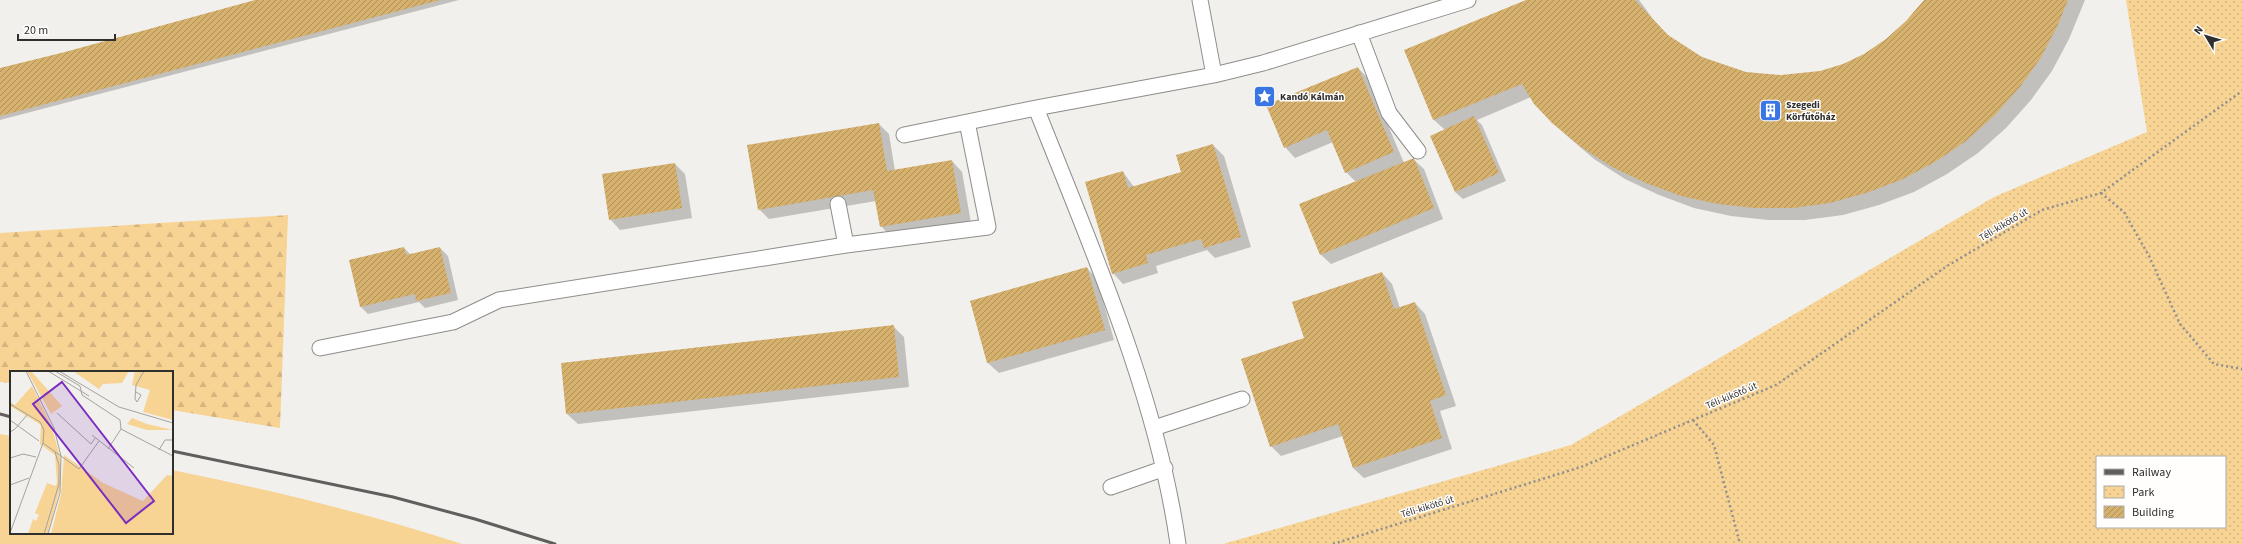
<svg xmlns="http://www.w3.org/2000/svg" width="2242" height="544" viewBox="0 0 2242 544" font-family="'Source Sans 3',sans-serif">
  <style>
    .grass { fill: #f7d394 }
    .forest { fill: url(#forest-firs) }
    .park { fill: url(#park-dots); fill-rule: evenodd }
    .shadow { fill: #0003 }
    .building { fill: url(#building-hatch) }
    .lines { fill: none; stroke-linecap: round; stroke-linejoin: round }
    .lane-casing { stroke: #8f8d8a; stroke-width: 17 }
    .path { stroke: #908f8d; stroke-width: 2.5; stroke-dasharray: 2 3; stroke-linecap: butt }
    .lane { stroke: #fff; stroke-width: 15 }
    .rail { stroke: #605f5d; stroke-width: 3 }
    .labels { text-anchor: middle; stroke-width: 3; stroke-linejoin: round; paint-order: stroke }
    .poi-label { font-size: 10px; font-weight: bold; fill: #2f2f2d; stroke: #fffefd; text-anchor: start }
    .street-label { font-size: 10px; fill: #2f2f2d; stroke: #fffefd }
    .inset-road { fill: none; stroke: #a4a3a0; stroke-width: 1 }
    .view { fill: #7b2cbf; fill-opacity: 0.15; stroke: #7b2cbf; stroke-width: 2 }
    .inset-edge { fill: none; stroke: #2f2f2d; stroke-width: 2 }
  </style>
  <defs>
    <pattern id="forest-firs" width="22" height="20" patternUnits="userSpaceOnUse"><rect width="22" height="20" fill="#f7d394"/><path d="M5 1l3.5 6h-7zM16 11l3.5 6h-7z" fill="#d4b580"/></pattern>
    <pattern id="park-dots" width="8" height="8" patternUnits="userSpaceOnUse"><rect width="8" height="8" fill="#f7d394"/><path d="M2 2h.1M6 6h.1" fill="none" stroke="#d4b580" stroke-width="1.8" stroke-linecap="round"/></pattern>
    <pattern id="building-hatch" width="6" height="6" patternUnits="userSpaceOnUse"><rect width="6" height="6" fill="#d6b06d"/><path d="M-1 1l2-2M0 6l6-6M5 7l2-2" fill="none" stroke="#ae905a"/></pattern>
  </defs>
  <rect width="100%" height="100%" fill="#f2f0ed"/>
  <path class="grass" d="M0,434L11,436V533H172V470C270,490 367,513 462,544H0Z"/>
  <path class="forest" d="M288,215L280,428L172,410V372H11V383L0,382V233Z"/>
  <path class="park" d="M2126,0H2242V544H1223L1571,445L1994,197L2147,132ZM2097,457H2225V527H2097Z"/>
  <path class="shadow" d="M259,0H459L0,120V69L65,53Z
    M1529,0H1639L1661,30L1684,48L1720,66L1745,73L1769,76H1794L1820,72L1843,65L1865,54L1886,40L1907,22L1925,0H2085L2069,39L2052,71L2031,100L2006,128L1978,153L1947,174L1914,192L1879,205L1843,215L1805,220H1768L1731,216L1694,208L1659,195L1625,179L1594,159L1566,135L1531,97L1477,120L1482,125L1506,181L1463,199L1455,192L1445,130L1434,120L1406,51Z
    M1358,68L1368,78L1404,163L1413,159L1424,169L1443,219L1331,264L1320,254L1356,182L1346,172L1333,142L1295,158L1285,147Z
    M879,124L889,134L895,171L952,161L962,172L971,223L891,237L881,226L876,201L769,219L759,209Z
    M1213,145L1224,156L1251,247L1215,258L1207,250L1156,266L1158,273L1123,284L1113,273L1123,172L1134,187L1182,172Z
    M675,164L685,174L692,218L620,230L610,219Z
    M404,248L411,255L440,248L448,256L458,300L425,308L419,302L368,314L360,306Z
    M1087,268L1097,279L1114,340L999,373L988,363L971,301Z
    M1382,273L1392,284L1400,308L1415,303L1425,314L1456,406L1440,411L1452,449L1364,478L1353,468L1343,436L1281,456L1271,446L1305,339Z
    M893,326L904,337L909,387L578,424L567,414L562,364Z"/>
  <path class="building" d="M255,0H440L0,116V68L65,52Z
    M1526,0H1635L1668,35L1702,57L1746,72L1781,75L1820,71L1843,64L1864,54L1886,39L1906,21L1924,0H2068L2057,27L2040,59L2019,88L1994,116L1966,141L1935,162L1901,180L1866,193L1830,203L1793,208H1755L1718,204L1681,196L1646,183L1612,167L1581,147L1552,123L1534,104L1522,84L1433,120L1404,50Z
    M1358,67L1394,152L1345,173L1327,130L1284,148L1266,105Z
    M1474,116L1499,173L1455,192L1430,136Z
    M879,123L887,171L952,160L961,213L880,227L873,190L758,210L747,145Z
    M1213,144L1241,237L1204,248L1201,239L1146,255L1148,263L1112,274L1085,182L1123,171L1128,188L1181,172L1176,155Z
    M1414,158L1434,208L1320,255L1299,204Z
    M675,163L682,208L609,220L602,174Z
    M404,247L406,255L440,247L451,293L416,301L415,294L360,307L349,260Z
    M1087,267L1105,330L987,363L970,301Z
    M1382,272L1394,309L1415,302L1446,395L1430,401L1442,438L1353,468L1338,424L1270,447L1241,359L1304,338L1292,302Z
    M894,325L899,377L566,414L561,363Z"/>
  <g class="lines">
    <defs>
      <path id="lane" d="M1200,0L1214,75
        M1359,33L1389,113L1418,151
        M1036,108C1091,247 1157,395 1178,544
        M904,135L1036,108L1214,75L1263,63L1468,0
        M838,204L846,245
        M320,348L453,322L499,300L846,245L988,227L967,122
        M1154,428L1242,399
        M1111,487L1165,468"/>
    </defs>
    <use href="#lane" class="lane-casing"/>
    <path class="path" d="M2101,193L2124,212L2149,256L2180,324L2214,364L2242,369
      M1693,420L1714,445L1740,544
      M1333,544L1581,467L1776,385L1947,266L2042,210L2101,193L2242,91"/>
    <use href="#lane" class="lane"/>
    <path class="rail" d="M0,414L11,417
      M172,451L393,497L475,519L555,544"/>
  </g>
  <defs>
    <symbol id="sight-square" viewBox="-11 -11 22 22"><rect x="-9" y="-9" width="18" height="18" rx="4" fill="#3976e4" stroke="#fffefd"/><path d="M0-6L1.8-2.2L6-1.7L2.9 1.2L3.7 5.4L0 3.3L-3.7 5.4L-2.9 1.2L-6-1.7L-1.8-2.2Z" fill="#fff"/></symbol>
    <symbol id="building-square" viewBox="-11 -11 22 22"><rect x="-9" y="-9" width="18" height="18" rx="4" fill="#3976e4" stroke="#fffefd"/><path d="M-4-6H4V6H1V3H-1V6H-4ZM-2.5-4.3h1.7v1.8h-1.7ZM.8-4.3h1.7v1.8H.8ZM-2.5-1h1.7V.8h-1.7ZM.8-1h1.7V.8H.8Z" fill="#fff"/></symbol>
  </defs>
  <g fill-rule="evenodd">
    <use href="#sight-square" x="1252" y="84" width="25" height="25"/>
    <use href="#building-square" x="1758" y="98" width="25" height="25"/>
  </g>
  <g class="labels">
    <g class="poi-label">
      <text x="1280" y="100">Kandó Kálmán</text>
      <text x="1786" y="108">Szegedi<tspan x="1786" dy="12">Körfűtőház</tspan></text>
    </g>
    <g class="street-label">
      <text transform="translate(2003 224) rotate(-31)" y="4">Téli-kikötő út</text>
      <text transform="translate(1731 395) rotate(-23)" y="4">Téli-kikötő út</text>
      <text transform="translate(1427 506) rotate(-17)" y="4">Téli-kikötő út</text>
    </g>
  </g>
  <g transform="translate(10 371)">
    <rect width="163" height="163" fill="#f2f0ed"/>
    <path d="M63,0H119L112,12L93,13L89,18ZM22,15L41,54L51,89V113L38,163H33L47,111L45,84L30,73L31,54L0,35V31L5,34ZM122,47L137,53L163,59H137L117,53Z" fill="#f7d394"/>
    <path d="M17,0H21L52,35L41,43ZM125,0H163V49L133,41L140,19L122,14Z" fill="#f7d394"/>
    <path d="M66,0H86L97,4L102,0L113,1L110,9L95,10L89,14Z" fill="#f7d394"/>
    <path d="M54,84L93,112L133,130L157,104L163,105V163H41L51,123ZM37,112L46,115L33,163H18L23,148L26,150L29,144L25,142Z" fill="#f7d394"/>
    <path class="inset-road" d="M16,0L44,57L51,85L50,122L38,163M38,0L79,25M45,0L70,15L72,24L110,49L111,58L98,78M49,0L109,36L163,52M126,21L131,24L127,31L125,28L126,14L134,0M0,33L30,51L34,59L33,72L0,162M47,42L81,73L85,67M0,49L29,70M111,58L163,85M0,61L5,58L17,44M82,64L124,97M33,72L69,98L89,70M149,79L155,69H163M0,87L13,83L26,86M0,114L19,107M34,163L49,113V94L45,81"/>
    <path class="view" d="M52,11L144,130L116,152L23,33Z"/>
    <rect width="163" height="163" class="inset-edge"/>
  </g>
  <rect x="2096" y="456" width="130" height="72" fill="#fffefd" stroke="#acabaa"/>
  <rect x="2104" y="469" width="20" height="6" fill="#605f5d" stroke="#acabaa"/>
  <text x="2132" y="476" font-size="12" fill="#2f2f2d">Railway</text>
  <rect x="2104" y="486" width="20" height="12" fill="url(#park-dots)" stroke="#acabaa"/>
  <text x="2132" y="496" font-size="12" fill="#2f2f2d">Park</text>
  <rect x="2104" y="506" width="20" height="12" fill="url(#building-hatch)" stroke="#acabaa"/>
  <text x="2132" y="516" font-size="12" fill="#2f2f2d">Building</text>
  <g transform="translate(2206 36) rotate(308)" stroke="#fffefd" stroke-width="3" paint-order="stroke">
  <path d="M0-3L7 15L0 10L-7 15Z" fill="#2f2f2d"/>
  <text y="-6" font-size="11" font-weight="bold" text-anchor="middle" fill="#2f2f2d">N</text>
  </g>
  <path d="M18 34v6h97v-6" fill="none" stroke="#2f2f2d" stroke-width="2"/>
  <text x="24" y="34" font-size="12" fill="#2f2f2d" stroke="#fffefd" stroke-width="3" paint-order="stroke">20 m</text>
</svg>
